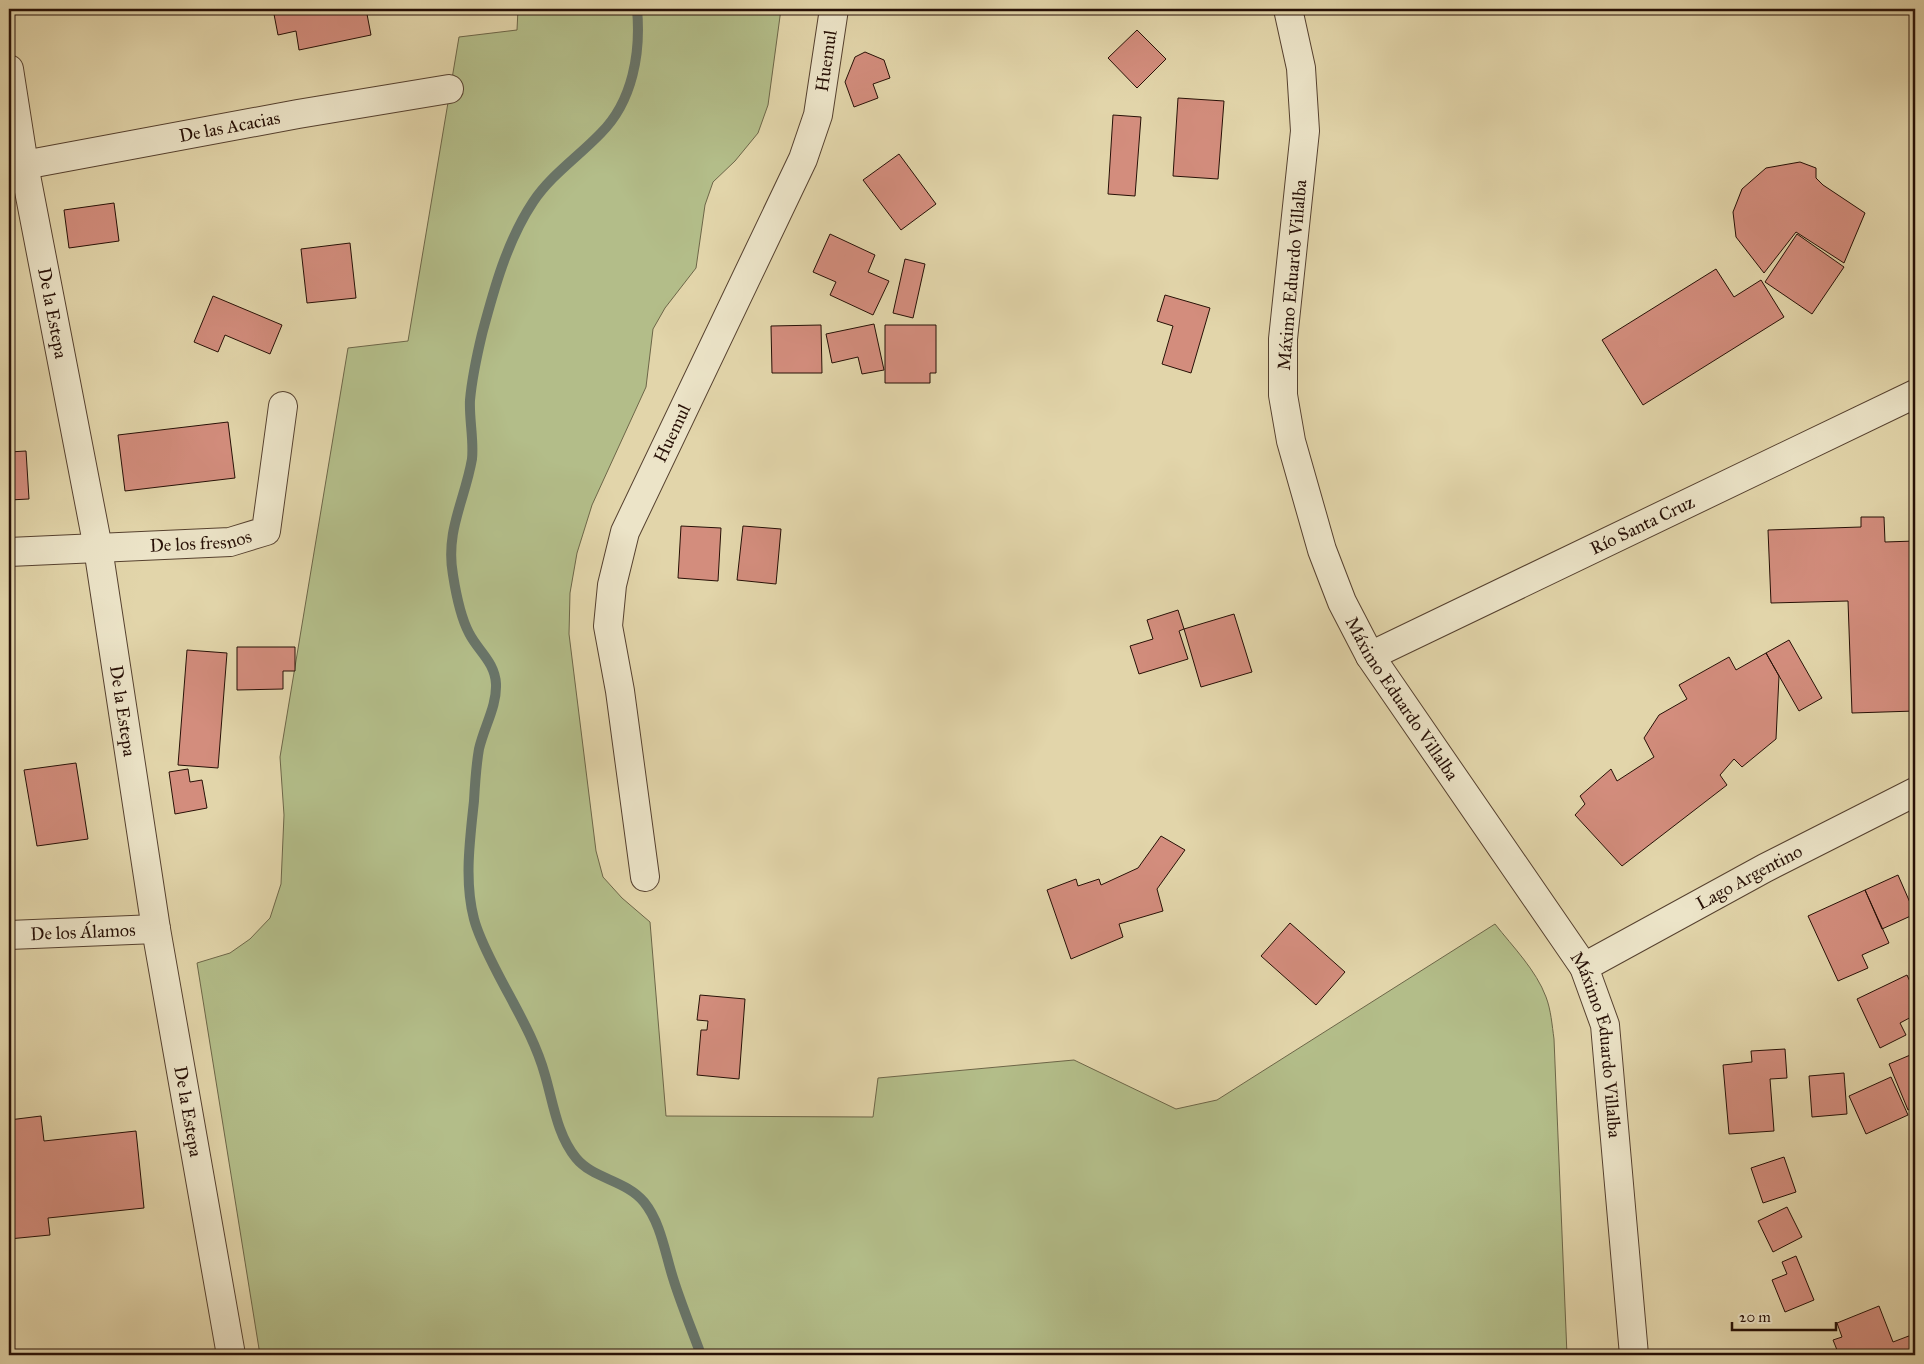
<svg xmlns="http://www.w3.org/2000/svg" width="1924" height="1364" viewBox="0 0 1924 1364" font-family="'IM FELL Great Primer',serif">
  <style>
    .green { fill: #b3bd89; stroke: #6d6648 }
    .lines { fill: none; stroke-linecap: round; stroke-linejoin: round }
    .stream { stroke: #697569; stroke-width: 10 }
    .building { fill: #d38d7d; stroke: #271006 }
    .minor-casing { stroke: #56412f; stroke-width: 30 }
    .minor { stroke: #ece4c8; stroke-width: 28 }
    .labels { text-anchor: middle; stroke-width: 4; stroke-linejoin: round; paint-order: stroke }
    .street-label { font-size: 18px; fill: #271006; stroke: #ece4c8 }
  </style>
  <rect width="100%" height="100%" fill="#e2d5aa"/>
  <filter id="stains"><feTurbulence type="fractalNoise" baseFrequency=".004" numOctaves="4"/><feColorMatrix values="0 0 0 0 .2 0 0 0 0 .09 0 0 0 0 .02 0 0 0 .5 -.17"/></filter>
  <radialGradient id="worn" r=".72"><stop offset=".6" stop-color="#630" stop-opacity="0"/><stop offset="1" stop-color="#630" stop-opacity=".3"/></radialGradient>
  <path class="green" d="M518,9H781L768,105L758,133L735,161L713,182L705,205L696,268L665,308L653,329L646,387L592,505L577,553L570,593L569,634L596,851L603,877L622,898L650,922L666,1116L873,1117L878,1078L1074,1060L1176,1109L1217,1100L1495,924C1513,947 1536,970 1546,997C1551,1010 1552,1025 1554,1039L1567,1355H260L197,963L230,953L250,939L270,918L281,884L284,815L280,757L348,348L408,341L459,37L517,30Z"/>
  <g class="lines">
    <path class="stream" d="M637,9C641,52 633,101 601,133C578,157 551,175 533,202C507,241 494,289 482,334C477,355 472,378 470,400C469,419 474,440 472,459C465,500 445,531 453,575C456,594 460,616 469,633C478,651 495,662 496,684C497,706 484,727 479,749C476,766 475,783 474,801C470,839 464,881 474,919C479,938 489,956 498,974C515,1007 535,1039 545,1075C553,1102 557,1135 576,1158C593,1179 626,1180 644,1202C661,1223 665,1253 673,1278C681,1304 692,1330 701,1355"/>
  </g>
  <path class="building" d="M273,9H366L371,35L299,50L296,31L278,35Z
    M1137,30L1166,59L1137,88L1108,58Z
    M865,52L884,60L890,78L873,84L878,98L854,107L845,82L855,57Z
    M1178,98L1224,101L1218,179L1173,176Z
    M1113,115L1141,117L1135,196L1108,194Z
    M899,154L936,204L901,230L863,180Z
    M1800,162L1816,168V178L1823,185L1865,213L1844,263L1796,232L1764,273L1736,237L1733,212L1742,189L1766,168Z
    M114,203L119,241L69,248L64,210Z
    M830,234L875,255L868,272L889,281L873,315L830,295L836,282L813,272Z
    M1797,234L1844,267L1812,314L1765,282Z
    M350,243L356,298L307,303L301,249Z
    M905,259L925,264L913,318L893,313Z
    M1716,269L1734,297L1761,280L1784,317L1643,405L1602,340Z
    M1165,295L1210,308L1191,373L1162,364L1173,326L1157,321Z
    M213,296L282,325L270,354L225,335L218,352L194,342Z
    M874,324L884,370L862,374L858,357L832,363L826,334Z
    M821,325L822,373H772L771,326Z
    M885,325H936V373H930V383H885Z
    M228,422L235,478L125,491L118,435Z
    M26,451L29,499L9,500V452Z
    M1861,517H1884L1885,542L1915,541V711L1852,713L1848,601L1771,603L1768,530L1861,527Z
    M681,526L721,528L718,581L678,578Z
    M743,526L781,529L776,584L737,580Z
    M1178,610L1184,629L1179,631L1188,659L1139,674L1130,646L1153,639L1147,620Z
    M1234,614L1252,672L1201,687L1184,629Z
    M1789,640L1822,698L1799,711L1766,653Z
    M237,647H295V671H283V689L237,690Z
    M187,650L227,653L218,768L178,765Z
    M1766,653L1779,676L1776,739L1742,767L1734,759L1720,775L1727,785L1622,866L1575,815L1585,804L1580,796L1611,769L1617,781L1654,757L1644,738L1659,715L1687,699L1679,685L1729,657L1736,670Z
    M76,763L88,839L37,846L24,770Z
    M188,769L190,782L202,780L207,808L175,814L169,772Z
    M1161,836L1185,850L1157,889L1163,911L1119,924L1123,937L1071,959L1047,890L1076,879L1078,886L1099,879L1101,885L1138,868Z
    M1898,875L1915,914L1882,929L1865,890Z
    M1865,890L1889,943L1862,955L1868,968L1838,981L1808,916Z
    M1290,923L1345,972L1316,1005L1261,956Z
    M1907,975L1915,992V1015L1900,1023L1906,1035L1880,1048L1857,999Z
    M700,995L745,999L739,1079L697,1075L701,1030H707L708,1021L697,1020Z
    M1785,1049L1787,1078L1770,1079L1774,1131L1729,1134L1723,1065L1752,1062L1751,1051Z
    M1915,1053V1107L1908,1110L1889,1064Z
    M1844,1073L1847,1114L1812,1117L1809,1076Z
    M1891,1077L1908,1115L1866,1134L1849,1096Z
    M41,1116L44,1141L136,1131L144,1208L48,1218L50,1235L9,1239V1120Z
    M1784,1157L1796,1192L1763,1203L1751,1168Z
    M1787,1207L1802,1237L1773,1252L1758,1221Z
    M1796,1256L1814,1300L1785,1312L1772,1280L1787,1274L1782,1262Z
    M1879,1306L1893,1342L1914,1334L1915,1355H1839L1833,1340L1842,1337L1837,1323Z"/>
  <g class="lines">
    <defs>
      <g id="minor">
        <path id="s1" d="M1288,9L1301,68L1305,131L1283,339V395L1291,441L1322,550L1342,602L1370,656L1584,967L1605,1025L1634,1355"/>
        <path id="s2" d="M9,69L24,165L98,548L156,929L231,1355"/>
        <path id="s3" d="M9,166L24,165L298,114L449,89"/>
        <path id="s4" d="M9,552L230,542L266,531L283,406"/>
        <path id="s5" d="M1370,656L1915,394"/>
        <path id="s6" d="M645,877L620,691L608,626L612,585L625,532L803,159L818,115L834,9"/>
        <path id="s7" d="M9,935L156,929"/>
        <path id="s8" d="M1584,967L1765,868L1915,792"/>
      </g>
    </defs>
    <use href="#minor" class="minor-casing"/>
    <use href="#minor" class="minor"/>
  </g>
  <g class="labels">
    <g class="street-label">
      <text dy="6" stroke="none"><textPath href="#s6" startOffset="864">Huemul</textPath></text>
      <text dy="6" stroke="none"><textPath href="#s3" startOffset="224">De las Acacias</textPath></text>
      <text transform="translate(1292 275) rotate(-85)" y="6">Máximo Eduardo Villalba</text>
      <text dy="6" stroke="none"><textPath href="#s2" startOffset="248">De la Estepa</textPath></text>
      <text dy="6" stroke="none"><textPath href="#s6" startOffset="459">Huemul</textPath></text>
      <text dy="6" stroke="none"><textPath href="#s5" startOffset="302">Río Santa Cruz</textPath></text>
      <text dy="6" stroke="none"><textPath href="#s4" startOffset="192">De los fresnos</textPath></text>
      <text dy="6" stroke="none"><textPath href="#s1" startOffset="718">Máximo Eduardo Villalba</textPath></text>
      <text dy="6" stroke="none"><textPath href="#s2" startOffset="652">De la Estepa</textPath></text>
      <text dy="6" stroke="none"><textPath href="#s8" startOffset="188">Lago Argentino</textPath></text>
      <text dy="6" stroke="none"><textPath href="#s7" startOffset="74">De los Álamos</textPath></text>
      <text dy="6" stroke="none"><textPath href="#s1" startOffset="1122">Máximo Eduardo Villalba</textPath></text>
      <text dy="6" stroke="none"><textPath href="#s2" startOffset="1058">De la Estepa</textPath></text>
    </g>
  </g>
  <rect width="1924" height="1364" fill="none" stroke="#e2d5aa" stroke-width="30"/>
  <rect x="10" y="10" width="1904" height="1344" fill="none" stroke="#271006" stroke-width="2.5"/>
  <rect x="15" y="15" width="1894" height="1334" fill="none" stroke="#271006"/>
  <path d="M1732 1322v8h104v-8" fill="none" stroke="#271006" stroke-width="2.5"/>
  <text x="1739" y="1322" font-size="15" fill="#271006" stroke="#ece4c8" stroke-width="4" paint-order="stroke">20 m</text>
  <rect width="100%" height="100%" filter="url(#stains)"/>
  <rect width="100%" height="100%" fill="url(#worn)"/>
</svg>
